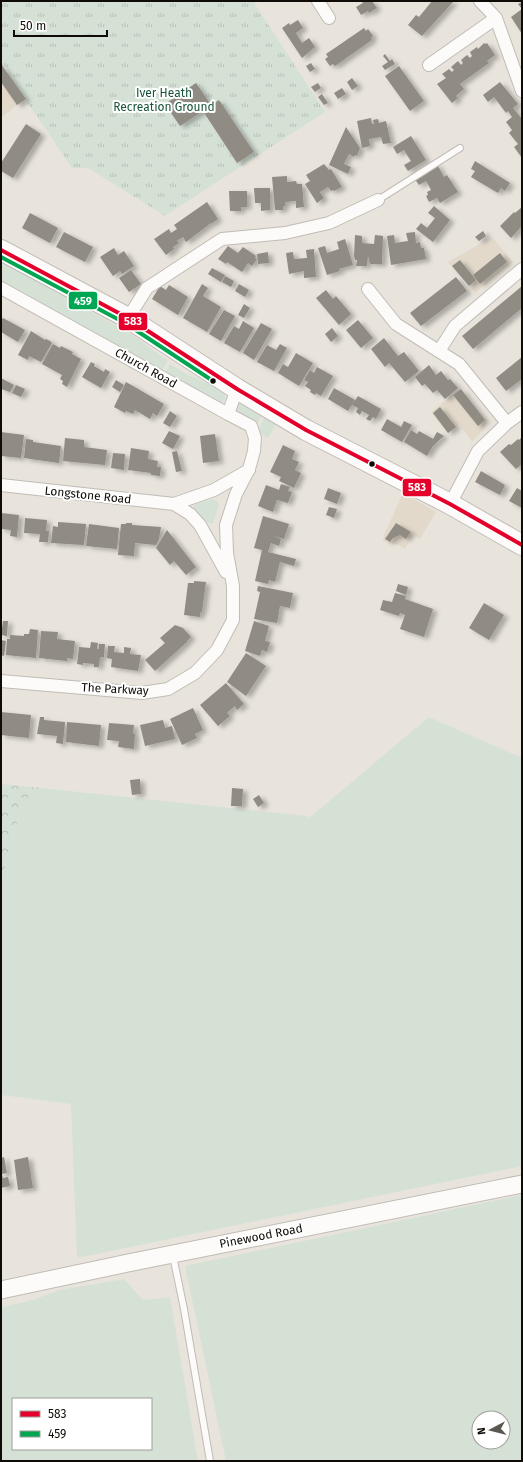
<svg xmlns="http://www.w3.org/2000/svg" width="523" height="1462" viewBox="0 0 523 1462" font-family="'Fira Sans',sans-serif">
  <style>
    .built { fill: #e2d9ca }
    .green { fill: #d6e1d6; fill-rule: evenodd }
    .forest { fill: url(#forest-crowns) }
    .park { fill: url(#park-tufts) }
    .building { fill: #908b83; filter: url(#shadow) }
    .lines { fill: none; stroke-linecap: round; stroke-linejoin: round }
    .lane-casing { stroke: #c0bcb6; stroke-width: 8 }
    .street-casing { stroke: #c0bcb6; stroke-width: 14 }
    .secondary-casing { stroke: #c0bcb6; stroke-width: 19 }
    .primary-casing { stroke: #c0bcb6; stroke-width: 22 }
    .lane { stroke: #fcfbfa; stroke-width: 6 }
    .street { stroke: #fcfbfa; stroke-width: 12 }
    .secondary { stroke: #fcfbfa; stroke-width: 17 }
    .primary { stroke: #fcfbfa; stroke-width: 20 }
    .bus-1-casing { stroke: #fff; stroke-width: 7 }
    .bus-2-casing { stroke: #fff; stroke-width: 7 }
    .bus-1 { stroke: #e4002b; stroke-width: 4 }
    .bus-2 { stroke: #00a651; stroke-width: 4 }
    .bus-dot { fill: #0f0c07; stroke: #fff; stroke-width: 1.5 }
    .labels { text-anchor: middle; stroke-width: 4; stroke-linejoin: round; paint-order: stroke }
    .park-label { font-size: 12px; fill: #18543a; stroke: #fff }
    .street-label { font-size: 12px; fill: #0f0c07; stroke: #fff }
    .line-badge { stroke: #fff; stroke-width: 1.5 }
    .badge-label { font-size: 11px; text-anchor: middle; font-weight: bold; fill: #fff }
  </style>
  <defs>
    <pattern id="forest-crowns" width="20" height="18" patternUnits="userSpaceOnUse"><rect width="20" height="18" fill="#d6e1d6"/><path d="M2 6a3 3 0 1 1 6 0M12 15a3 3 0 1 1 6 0" fill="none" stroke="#b6c0b6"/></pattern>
    <pattern id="park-tufts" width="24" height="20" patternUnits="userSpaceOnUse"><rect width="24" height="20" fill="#d6e1d6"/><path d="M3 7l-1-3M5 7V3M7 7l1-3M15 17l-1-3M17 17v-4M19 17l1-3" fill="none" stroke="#b6c0b6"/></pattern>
    <filter id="shadow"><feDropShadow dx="4.5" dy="2.5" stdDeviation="2" flood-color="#0004"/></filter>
  </defs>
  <rect width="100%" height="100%" fill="#e8e4dc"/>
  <path class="built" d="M1,64L25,99L3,116L1,115Z
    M492,237L513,262L475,293L448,262Z
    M460,389L487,420L484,429L472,442L459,424L448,433L431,412Z
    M403,493L436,512L420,539L413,535L405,549L396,544H391L383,541L384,535Z"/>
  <path class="green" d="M1,261L134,336L168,361L159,376L1,283Z
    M170,364L186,374L223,390L225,395V400L218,405L162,378Z
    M238,400L263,413L254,430L234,418Z
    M266,414L277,422L268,438L258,432Z
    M212,499L217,501L219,506L213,523H209L193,511L194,505Z
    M429,717L522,758V1166L77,1258L71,1104L1,1095V887L8,854L22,808L41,788L307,816L308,819Z
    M522,1195V1461H226L185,1266ZM479,1418H503V1442H479Z
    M124,1279L143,1300L170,1297L198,1461H1V1307L33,1300L59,1290ZM13,1399H151V1449H13Z"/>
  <path class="forest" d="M1,784L41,788L22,808L8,854L1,887Z"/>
  <path class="park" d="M1,1H253L325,112L165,216L88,168H72L1,64Z"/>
  <path class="building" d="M361,1H372L377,8L369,13L368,11L361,15L356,7L363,3Z
    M432,1H454L422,36L408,25L416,15L419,17Z
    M522,2V34L511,17L522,9L518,4Z
    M298,20L303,28L296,33L302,43L309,38L315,47L302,58L282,28L289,23L290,25Z
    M364,28L366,31L368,29L373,36L371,38L372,40L335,66L333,64L330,66L325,59L328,57L326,54Z
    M484,43L485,44L487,43L495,55L487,61L489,63L460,84L464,89L456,96L458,98L452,103L437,84L446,78L442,74L449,69L452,72L454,70L451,67L458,61L461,65L463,63L461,60L467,55L470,58L472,56L470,52L477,47L478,49Z
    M385,54L390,61L392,59L395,64L385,70L382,66L388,62L383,56Z
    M311,63L315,69L310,72L306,66Z
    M1,64L26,99L17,105L1,82Z
    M399,66L424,101L410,111L385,76Z
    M352,78L358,86L352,90L347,82Z
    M500,82L518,104L513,108L522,119V158L514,147L518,144L509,133L512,130L506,122L512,117L508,111L506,113L494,97L488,102L483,95Z
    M196,83L211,105L219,100L254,152L237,163L203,111L180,126L165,104Z
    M318,83L321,88L315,92L311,87Z
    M342,88L346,94L338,99L334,93Z
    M322,94L328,103L324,105L318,97Z
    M371,118L372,124H374L373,120L378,119L379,123L386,121L391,143L383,144L381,137L369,139L370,146L362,148L357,121Z
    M26,124L41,134L13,178L1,171V163Z
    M346,127L360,148L357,156L355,155L354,157L349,154L344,164L351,167L348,174L329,165Z
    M411,136L426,160L408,171L404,165L411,161L407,155L404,150L397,154L393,147Z
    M475,161L510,183L505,191L501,188L498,193L471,177L475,171L471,169Z
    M324,164L329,170L331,169L342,187L334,191L333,190L331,191L328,187L320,192L324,198L317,203L305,184L310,181L306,175Z
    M437,164L444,177L447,175L458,192L440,203L437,198L429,202L426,196L428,195L427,192L431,190L429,186L426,181L419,185L414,178Z
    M287,176V182L296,181L297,184H302L304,207L296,208V201L285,202V206H283V210H275L272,177Z
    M254,188H270V210L261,211V203H255Z
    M229,191H247V207H241V211H230Z
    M207,202L218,219L211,224V223L186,242L183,237L177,241L179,243L173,247L174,249L166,255L154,239L169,229L171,233L177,229L174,225Z
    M434,206L450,220L433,242L416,229L421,223L427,228L435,218L428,213Z
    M522,207V226L511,238L500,226L514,212L515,213Z
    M30,213L58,228L50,243L22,228Z
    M483,231L486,236L479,241L475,237Z
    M64,232L93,247L85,262L56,247Z
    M415,232L416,243L420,242L421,248H424L426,259L391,265L387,236L394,235L395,243L408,241L406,233Z
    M355,235L362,236V243L374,244L375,235L383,236L382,264H370L368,256L367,266H356L357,260H355L354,256Z
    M345,239L353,265L339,269L340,271L327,275L318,248L325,246L327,253L339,249L337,242Z
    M228,246L238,253L243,247L256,256L255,258L257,259L252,266L248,263L242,272L227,262L226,264L218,259Z
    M114,248L118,255L124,251L134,266L122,274L120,271L113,276L100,257Z
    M314,249L316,277L304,278V271L289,274L286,253L293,252L294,259L307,258L306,250Z
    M268,252L269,263L258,264L257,254Z
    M500,253L507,262L480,284L473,275Z
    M460,260L476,280L469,286L452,266Z
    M212,268L225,275L221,282L208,274Z
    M131,270L141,284L129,292L119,278Z
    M225,276L234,281L231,287L222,282Z
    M456,277L467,291L421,326L410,313Z
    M202,284L208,288L203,296L221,307L207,332L183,318Z
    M239,284L249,290L245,297L235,291Z
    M169,285L188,297L178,315L152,299L160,286L166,290Z
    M522,286V308L473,349L462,336Z
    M326,290L333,299L336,296L351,314L339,325L316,298Z
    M244,304L250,308L244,318L238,315Z
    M224,310L235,316L221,341L209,334Z
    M3,318L25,330L18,342L1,332V320Z
    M358,320L373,338L361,348L346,330Z
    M243,321L254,328L240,352L224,343L234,326L239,329Z
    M261,323L272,329L254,360L243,353Z
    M332,328L338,336L331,342L325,334Z
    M31,331L45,340L46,339L50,341L52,343L41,362L29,356L28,360L18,355Z
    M384,338L398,356L404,352L419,371L405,382L389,363L385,367L371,349Z
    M53,344L60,348L61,346L73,352L72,354L81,359L67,387L62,384L63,381L60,379L62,375L42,364Z
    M280,344L287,348L274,371L257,362L267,345L276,350Z
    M296,353L313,363L299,386L278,373L283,364L288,367Z
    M522,357V379L506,391L496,378Z
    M91,362L95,364L94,366L104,372L105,369L110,372L101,388L82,377Z
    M429,365L436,375L441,371L448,380L450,379L458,388L445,399L437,390L433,393L425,384L422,386L415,377Z
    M317,367L333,376L321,396L316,393L315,395L310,392L311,390L305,386L308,382L304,380L310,370L314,373Z
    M1,378L14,385L10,392L1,389Z
    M116,380L124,385L120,392L112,387Z
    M126,382L164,404L157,416L153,413L150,419L135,410L133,414L126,411L125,413L114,407Z
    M16,385L25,389L21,397L12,393Z
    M334,388L355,400L348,411L328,399Z
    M461,389L485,420L478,426L453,395Z
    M358,396L381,409L376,419L373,417L370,421L366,419L369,415L362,411L360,415L356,412L358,408L352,405Z
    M440,407L456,427L448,433L433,413Z
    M170,411L177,416L170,427L163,423Z
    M387,419L401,427L404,421L412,425L402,442L381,430Z
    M411,430L417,434L419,431L433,439L437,432L444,436L433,446L427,456L404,442Z
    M169,431L180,436L173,449L162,443Z
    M1,432L24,435L21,458L1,456Z
    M215,434L219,461L203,463L200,436Z
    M522,437V464L516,469L500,452L509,444L511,445L518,439L519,440Z
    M65,438L84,440V447L107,450L105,465L63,461Z
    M26,439L33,440V442L61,446L59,463L24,458Z
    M283,445L295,451L292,459L299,462L295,470L301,473L294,488L279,481L281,477L270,472Z
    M131,448L149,451L148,459L158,461L157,467H161L160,476L151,475V473L128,470Z
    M177,451L182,471L176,472L172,452Z
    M113,453L125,454L124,470L111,468Z
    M481,471L505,485L500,495L475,482Z
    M281,484L290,487L288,491L292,492L288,503L277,500L273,512L258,506L266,485L279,490Z
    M328,488L341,493L337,504L324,499Z
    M517,488L522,491V508L509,501Z
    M329,507L337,509L334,518L326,515Z
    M1,513L19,515L17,537L10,536L11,530L1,529Z
    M263,516L289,524L284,539L273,536L281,539L279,546L271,543L268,552L296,559L294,566L280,562L275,582L269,580L268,584L255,581L262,550L254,548Z
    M25,518L47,520L46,531H49L48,542H39L40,534L24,533Z
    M58,522L86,524L84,545L51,543L53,526L58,527Z
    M126,523H132V525L161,527L159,539L156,545L135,543L134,556L118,555L121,524H126Z
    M396,523L411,532L406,539L400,535L393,538L390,542L385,539Z
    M89,524L119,528L117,549L86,546Z
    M167,530L196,567L186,575L174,561L170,565L156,548Z
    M194,581L206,582L202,612H200V617L184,615L188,583H194Z
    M398,584L408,587L406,595L396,591Z
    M258,586L293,593L290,608L280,606L277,623L254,619L260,592L257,591Z
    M395,593L406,596L405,599L433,609L424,637L400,629L405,615L400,613L399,616L380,610L383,600L392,602Z
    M484,603L504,615L489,640L469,628Z
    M3,621H8L7,636L1,635Z
    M254,621L269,626L265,641L270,642L267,652L262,650L260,656L245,651Z
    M175,625L183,628L191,637L187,641V642L155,671L145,660L165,643L160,638Z
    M30,629L38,630L36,658L6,655L7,639H10V635L24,636V634H29Z
    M41,631L58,632L57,639L75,641L73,659L67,658V661L39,658Z
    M1,640L6,641L4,656L1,655Z
    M91,642L98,643L97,649H99V644H105L104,657H100L99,667H94V664L83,663V665L77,664L79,647L90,648Z
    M108,646H115L114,652L124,653V647L131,648L130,654L141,655L138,671L111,667L112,659L107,658Z
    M246,653L266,666L246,696L227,682Z
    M226,683L244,704L237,710L235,706L227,713L230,716L218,726L200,705Z
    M193,708L203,730L195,734L197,738L182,745L170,719Z
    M1,712L31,715L29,738L1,735Z
    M40,717H44V720L65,722L63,744L56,743L57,736L37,734Z
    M163,720L165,728L172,726L175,739L145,746L140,725Z
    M67,722L101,725L99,746L66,742Z
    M109,723L134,725L133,733L135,734L134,749L118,747L119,741L107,740Z
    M140,779L141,794L132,795L130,780Z
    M232,788L243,789L242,806H231Z
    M259,795L264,803L258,807L253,799Z
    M4,1157L7,1173L2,1174L3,1178L8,1177L10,1186L1,1188V1158Z
    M28,1157L33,1188L18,1190L14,1160Z"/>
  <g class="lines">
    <defs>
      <path id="lane" d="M378,200L460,148
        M173,1256L184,1309L210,1461"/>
      <path id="street" d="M318,1L329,18
        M480,1L496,18L522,91
        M429,65L496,18
        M1,288L228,414L251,426L255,438L254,451L249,469L236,494L226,525L227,553L233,586V620L217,650L195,673L168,689L142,693L1,681
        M368,289L396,324L459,364L507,423
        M128,318L147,288L222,239L285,233L329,223L378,200
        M439,351L455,326L522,269
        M228,414L237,389
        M1,485L174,504L214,490L249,470
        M174,504L190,514L200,525L226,572
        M450,504L478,451L507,423L522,412"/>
      <path id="secondary" d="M1,1290L128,1263L522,1184"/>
      <path id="primary" d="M1,250L128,318L237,389L306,430L450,504L522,545"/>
    </defs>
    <use href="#lane" class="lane-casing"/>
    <use href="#street" class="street-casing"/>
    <use href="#secondary" class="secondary-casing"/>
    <use href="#primary" class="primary-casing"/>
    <use href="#lane" class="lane"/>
    <use href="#street" class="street"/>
    <use href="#secondary" class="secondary"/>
    <use href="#primary" class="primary"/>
    <defs>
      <path id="bus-1" d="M1,250L128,318L237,389L306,430L450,504L522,545"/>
      <path id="bus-2" d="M1,257L125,323L213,381"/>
    </defs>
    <use href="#bus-1" class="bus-1-casing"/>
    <use href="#bus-2" class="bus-2-casing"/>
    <use href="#bus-1" class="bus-1"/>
    <use href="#bus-2" class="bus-2"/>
  </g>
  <g class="bus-dot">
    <circle cx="213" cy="381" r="3.5"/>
    <circle cx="372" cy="464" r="3.5"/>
  </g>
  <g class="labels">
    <g class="park-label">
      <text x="164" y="97">Iver Heath<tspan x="164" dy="14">Recreation Ground</tspan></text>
    </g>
    <g class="street-label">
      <text transform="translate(146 368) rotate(29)" y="4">Church Road</text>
      <text transform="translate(88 495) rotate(6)" y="4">Longstone Road</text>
      <text transform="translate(115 689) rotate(3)" y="4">The Parkway</text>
      <text transform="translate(261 1236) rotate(-11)" y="4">Pinewood Road</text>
    </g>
  </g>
  <g class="line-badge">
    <rect x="68" y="291" width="30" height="19" rx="4" fill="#00a651"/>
    <rect x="118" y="312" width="30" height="19" rx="4" fill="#e4002b"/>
    <rect x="402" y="478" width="30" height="19" rx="4" fill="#e4002b"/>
  </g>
  <g class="badge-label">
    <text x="83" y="305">459</text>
    <text x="133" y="325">583</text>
    <text x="417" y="491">583</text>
  </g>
  <rect width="523" height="1462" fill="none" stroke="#0f0c07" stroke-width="4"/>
  <rect x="12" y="1398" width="140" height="52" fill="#ffffff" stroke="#9f9e9c"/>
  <rect x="20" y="1411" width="20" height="6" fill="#e4002b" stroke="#9f9e9c"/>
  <text x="48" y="1418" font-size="12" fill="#0f0c07">583</text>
  <rect x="20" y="1431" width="20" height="6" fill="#00a651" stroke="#9f9e9c"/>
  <text x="48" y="1438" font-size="12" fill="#0f0c07">459</text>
  <g transform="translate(491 1430) rotate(263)"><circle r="19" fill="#ffffff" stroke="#9f9e9c"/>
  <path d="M0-3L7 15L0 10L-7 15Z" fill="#5b5852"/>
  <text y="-6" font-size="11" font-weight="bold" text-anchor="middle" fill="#0f0c07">N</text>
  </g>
  <path d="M14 30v6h93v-6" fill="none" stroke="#0f0c07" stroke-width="2"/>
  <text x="20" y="30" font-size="12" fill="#0f0c07" stroke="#ffffff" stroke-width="3" paint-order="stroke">50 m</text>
</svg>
